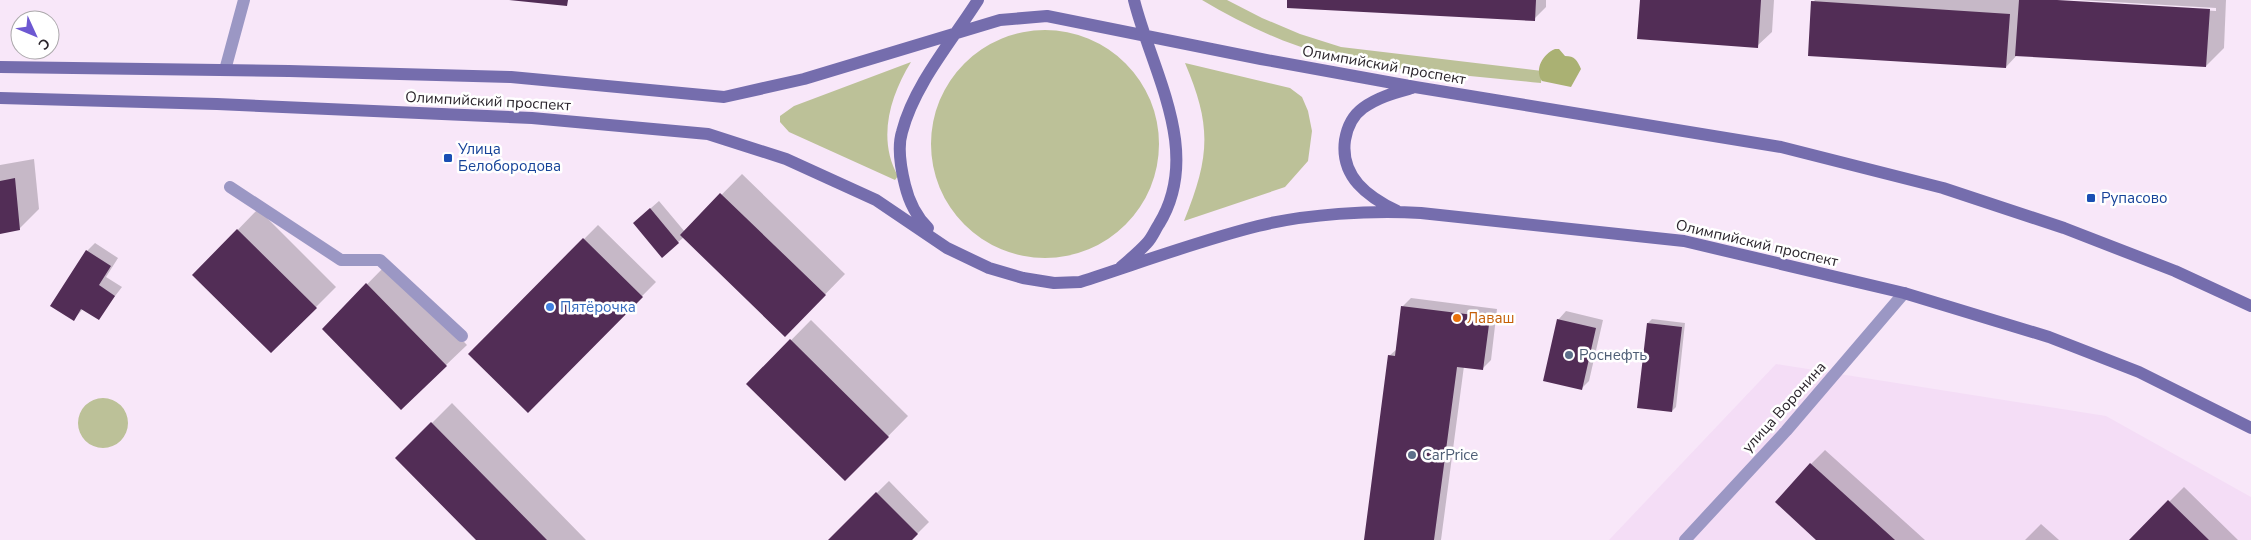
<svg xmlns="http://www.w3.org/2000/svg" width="2251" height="540" viewBox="0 0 2251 540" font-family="'Nunito Sans',sans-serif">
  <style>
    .built { fill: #f4ddf6 }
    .green { fill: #bcc198 }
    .forest { fill: #aab173 }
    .shadow { fill: #0003 }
    .building { fill: #522d56 }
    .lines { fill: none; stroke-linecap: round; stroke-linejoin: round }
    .street { stroke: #9b97c4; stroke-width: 12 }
    .secondary { stroke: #756dad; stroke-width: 12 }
    .transit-dot { fill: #1a4fb4; stroke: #fff; stroke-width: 2 }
    .shop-dot { fill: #3f7fe0; stroke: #fff; stroke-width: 2 }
    .food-dot { fill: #e8710a; stroke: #fff; stroke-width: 2 }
    .service-dot { fill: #5c6f8a; stroke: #fff; stroke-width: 2 }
    .labels { text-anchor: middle; stroke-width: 5; stroke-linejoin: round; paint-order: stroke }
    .street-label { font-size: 15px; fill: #2c262d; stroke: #fff }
    .transit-label { font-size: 15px; fill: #164399; stroke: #fff; text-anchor: start }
    .shop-label { font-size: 15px; fill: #366cbe; stroke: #fff; text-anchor: start }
    .food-label { font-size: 15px; fill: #c56008; stroke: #fff; text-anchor: start }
    .service-label { font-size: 15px; fill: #4e5e75; stroke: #fff; text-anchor: start }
  </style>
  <rect width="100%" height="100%" fill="#f8e7f9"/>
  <path class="built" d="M1776,364L2106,416L2251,497V540H1609Z"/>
  <path class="green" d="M1202,0H1227L1262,18L1300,34L1341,47L1542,71L1541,83C1469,75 1393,72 1323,54C1280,42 1239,22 1202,0Z
    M931 144a114 114 0 1 1 228 0a114 114 0 1 1-228 0Z
    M911,62C890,96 877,139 898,176L895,180L789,132L780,122V116L794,106Z
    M1185,63L1290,88L1302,97L1308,111L1312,131L1308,161L1285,187L1184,221C1210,157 1212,126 1185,63Z
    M78 423a25 25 0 1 1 50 0a25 25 0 1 1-50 0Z"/>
  <path class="forest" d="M1555,49H1559L1565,56C1575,56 1577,60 1581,69L1571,87L1542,81C1534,69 1543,54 1555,49Z"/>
  <path class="shadow" d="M1289,0H1546V7L1534,19Z
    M1641,0H1774L1772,32L1757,46Z
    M1815,0H2036L2216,11V8L2079,0H2226L2224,48L2206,66L2018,54L2006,67L1813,2Z
    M34,159L39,209L19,229L0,233V165Z
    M742,174L845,274L805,315L684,237L662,256L643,215L659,201L685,232Z
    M258,209L336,287L271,352L194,275Z
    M598,225L656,282L528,411L470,354Z
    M95,243L118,258L106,277L122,287L98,318L83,309L73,320L87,251Z
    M387,264L467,345L401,408L323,329Z
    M1411,298L1497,309L1491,360L1482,369L1464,366L1441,540H1369L1389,356L1397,349L1403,306Z
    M1566,311L1603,320L1589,381L1581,389L1558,320Z
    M1652,319L1685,323L1676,407L1672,411L1648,323Z
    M811,320L908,416L845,480L748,384Z
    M452,403L586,540H478L397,458Z
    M1825,450L1925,540H1818L1811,464Z
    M889,481L929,522L911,540H829Z
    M2184,487L2238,540H2131Z
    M2041,524L2059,540H2025Z"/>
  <path class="building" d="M509,0H568L567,6Z
    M1287,0H1536L1535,21L1287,8Z
    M1640,0H1761L1758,48L1637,39Z
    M2019,0H2057L2210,9L2206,67L2015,56Z
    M1811,1L2010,14L2006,68L1808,56Z
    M15,178L20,230L0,234V181Z
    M720,193L826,295L785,337L680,235Z
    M650,208L679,243L662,258L633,223Z
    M237,229L317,308L271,353L192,275Z
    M583,238L643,297L528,413L468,354Z
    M86,250L111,266L99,285L115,296L99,320L81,309L74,321L50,306Z
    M366,283L447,366L401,410L322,329Z
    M1401,306L1490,317L1483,370L1457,367L1434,540H1364L1388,355L1395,356Z
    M1557,319L1596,328L1582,390L1543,381Z
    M1647,323L1682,327L1672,412L1637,408Z
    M790,339L889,437L845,481L746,384Z
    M431,422L547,540H476L395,458Z
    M1810,463L1895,540H1816L1775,502Z
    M876,492L918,534L912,540H828Z
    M2168,500L2209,540H2129Z"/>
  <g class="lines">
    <path class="street" d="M225,70L244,0
      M230,187L341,260H380L462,336
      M1685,540L1786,431L1904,293"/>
    <path class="secondary" d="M0,67L289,71L511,77L724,97L804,79L1000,20L1047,16L1261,59L1415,87L1781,147L1943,188L2064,228L2175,271L2251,306
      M0,98L217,104L532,118L708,134L786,159L876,200L947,248L989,268L1023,278L1054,283L1080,282C1139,263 1198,241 1258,226C1306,214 1371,210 1421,213L1684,241L1904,293L2049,337L2139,372L2251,428
      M1397,211C1368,197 1340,177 1345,140C1347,128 1352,116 1363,108C1378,97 1394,93 1412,88
      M928,228C915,215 909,202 905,185C901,169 897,148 902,132C914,85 952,41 978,0
      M1121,267C1130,259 1139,252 1147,243C1152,238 1155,230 1159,224C1203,152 1152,72 1134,0"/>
  </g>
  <g class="transit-dot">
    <rect x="443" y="153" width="10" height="10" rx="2.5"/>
    <rect x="2086" y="193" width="10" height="10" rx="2.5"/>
  </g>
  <circle class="shop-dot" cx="550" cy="307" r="5"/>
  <circle class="food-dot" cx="1457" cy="318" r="5"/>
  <g class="service-dot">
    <circle cx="1569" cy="355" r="5"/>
    <circle cx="1412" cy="455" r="5"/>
  </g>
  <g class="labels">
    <g class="street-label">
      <text transform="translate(1384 65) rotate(10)" y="5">Олимпийский проспект</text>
      <text transform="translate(488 101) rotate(3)" y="5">Олимпийский проспект</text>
      <text transform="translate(1757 243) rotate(13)" y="5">Олимпийский проспект</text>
      <text transform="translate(1784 407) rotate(-48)" y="5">улица Воронина</text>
    </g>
    <g class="transit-label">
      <text x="458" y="154">Улица<tspan x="458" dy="17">Белобородова</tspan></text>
      <text x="2101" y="203">Рупасово</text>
    </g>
    <g class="shop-label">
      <text x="560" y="312">Пятёрочка</text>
    </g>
    <g class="food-label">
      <text x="1467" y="323">Лаваш</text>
    </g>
    <g class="service-label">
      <text x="1579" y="360">Роснефть</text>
      <text x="1422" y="460">CarPrice</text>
    </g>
  </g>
  <g transform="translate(35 35) rotate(134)"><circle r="24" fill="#ffffff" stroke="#aba8ab"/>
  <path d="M0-4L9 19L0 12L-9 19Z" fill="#6d58d2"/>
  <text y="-8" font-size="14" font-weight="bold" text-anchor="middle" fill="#2c262d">С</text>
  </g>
</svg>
